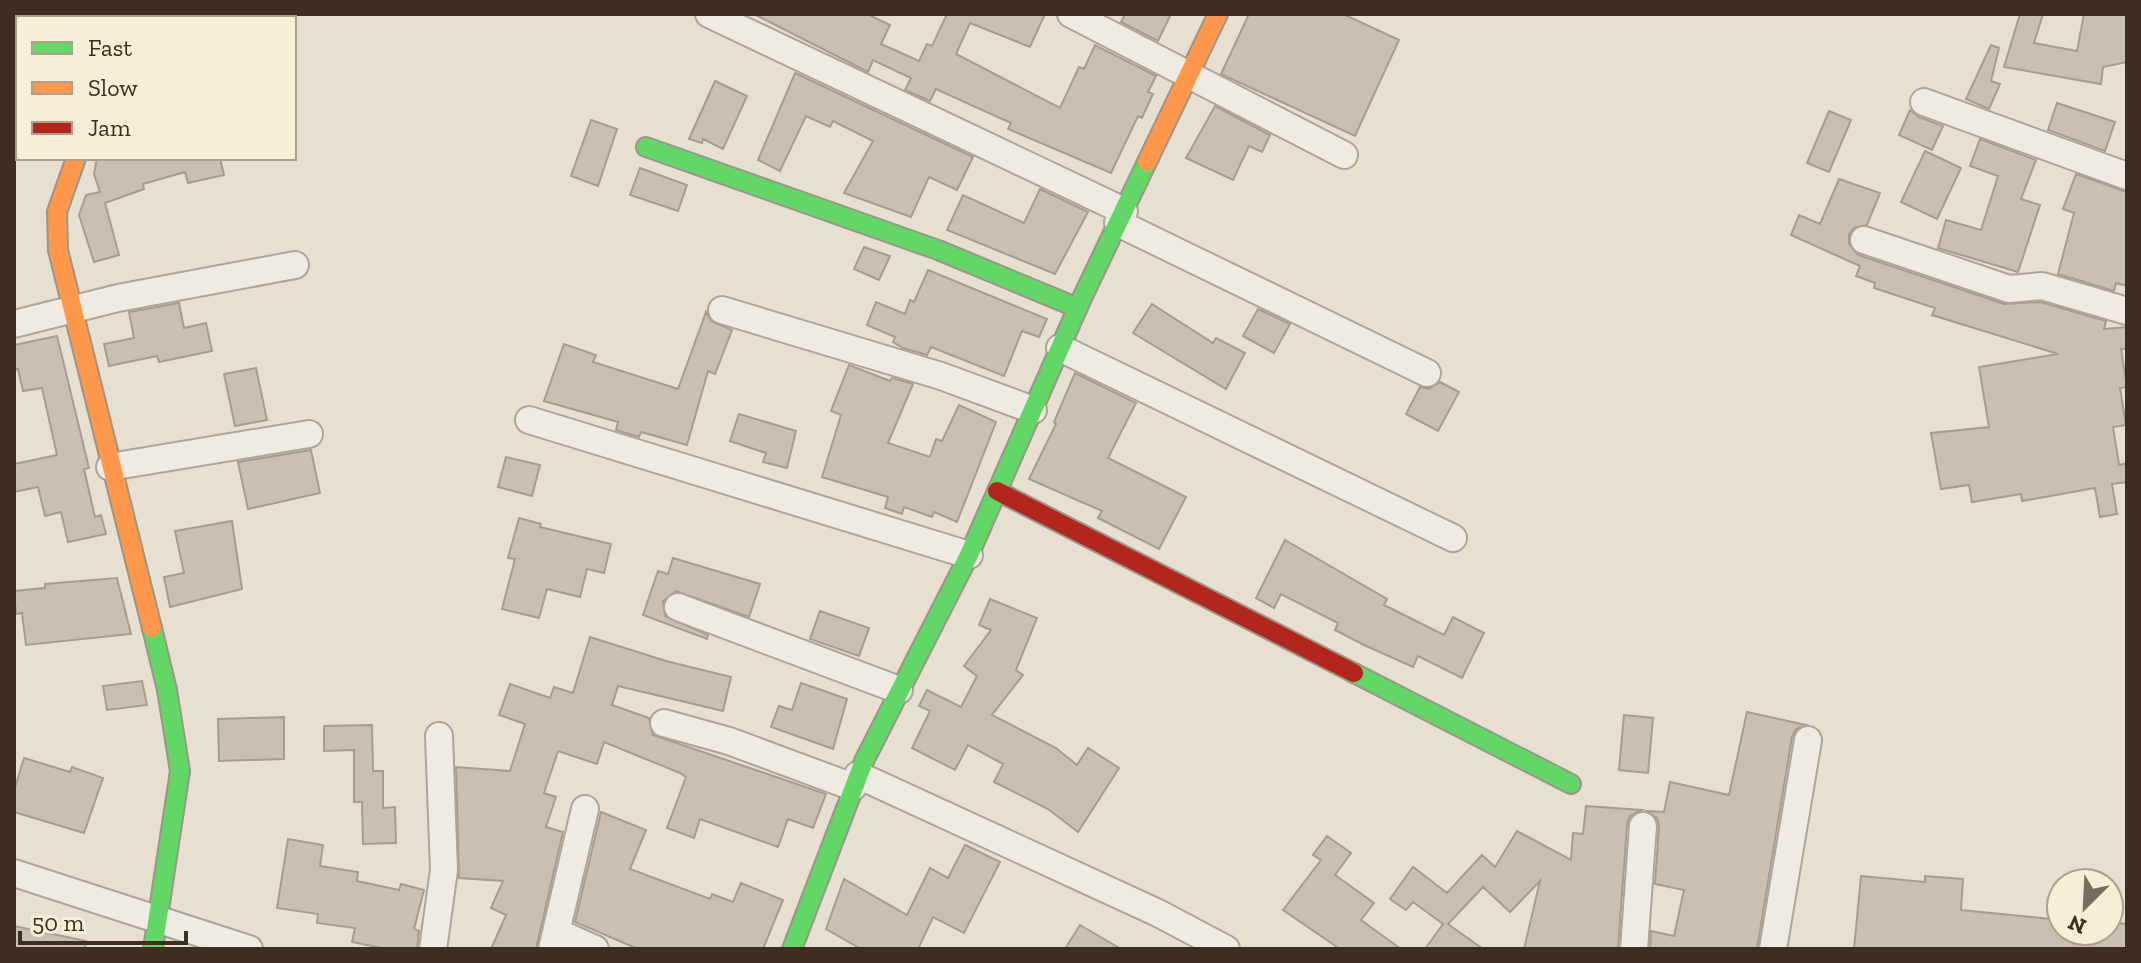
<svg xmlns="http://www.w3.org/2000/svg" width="2141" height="963" viewBox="0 0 2141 963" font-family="'Zilla Slab',serif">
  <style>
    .water { fill: #bcccc2 }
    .building { fill: #cbbfb2; stroke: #a89c90; stroke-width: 2 }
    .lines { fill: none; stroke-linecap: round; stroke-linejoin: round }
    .street-casing { stroke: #ada599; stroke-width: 30 }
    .fast-casing { stroke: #9c958a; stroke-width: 22 }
    .slow-casing { stroke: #9c958a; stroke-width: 22 }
    .jam-casing { stroke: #9c958a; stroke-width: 22 }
    .street { stroke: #efebe3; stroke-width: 26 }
    .fast { stroke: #63d668; stroke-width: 18 }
    .slow { stroke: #ff974d; stroke-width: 18 }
    .jam { stroke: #b3261e; stroke-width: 18 }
  </style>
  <rect width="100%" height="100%" fill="#e7e0d1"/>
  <path class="water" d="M14,14H92L85,18H18V54L14,56Z"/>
  <path class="building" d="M754,14H867L890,25L881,44L919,61L927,44L932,46L947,14H1045L1030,47L970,23L956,54L1060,108L1079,67L1084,69L1095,45L1156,76L1148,92L1153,94L1142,118L1138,116L1111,173L1008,129L1011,123L936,89L930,101L905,90L911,78L873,60L868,72Z
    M1125,14H1171L1158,41L1121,22Z
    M1249,14H1343L1399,40L1355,136L1221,74Z
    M2020,14H2043L2034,43L2077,51L2084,14H2127V62L2103,67L2101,84L2004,67Z
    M1991,45L1999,48L1991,81L2000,84L1989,109L1966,99Z
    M795,73L973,157L957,190L929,177L911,217L844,193L873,141L833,121L830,127L806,116L780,171L758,160Z
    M715,81L747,96L723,149L703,139L702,143L689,139Z
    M2057,103L2115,122L2105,151L2048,130Z
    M1215,106L1270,135L1262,152L1249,146L1233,180L1186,158Z
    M1910,110L1919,117L1943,126L1932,150L1899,135Z
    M1829,111L1851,120L1829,172L1807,163Z
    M591,120L617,129L598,186L571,176Z
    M1980,139L2036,160L2021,199L2040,205L2018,272L1938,248L1946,220L1981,230L1998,176L1970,166Z
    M1925,151L1961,168L1937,219L1901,202Z
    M97,158H220L224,175L188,183L185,172L143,184L144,189L105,203L119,255L94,262L79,215L86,195L100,192L94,174Z
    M640,168L687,185L678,211L630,195Z
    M2076,174L2127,192V286L2116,283L2114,291L2058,274L2074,213L2063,209Z
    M1839,179L1880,193L1867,225L1854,228L1849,234V244L1858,255L2004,304L2040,302L2106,321L2104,329L2127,327V349H2121L2127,387L2120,388L2126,425L2113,427L2119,465L2127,463V482L2112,484L2117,514L2100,517L2095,488L2022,501L2021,494L1972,502L1969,485L1941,489L1931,433L1989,427L1979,367L2058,354L1932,315L1935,308L1874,288L1875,283L1856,276L1860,266L1791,235L1799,215L1820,224Z
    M1040,189L1088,212L1055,274L947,230L963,195L1024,223Z
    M864,247L890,256L879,280L854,269Z
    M928,270L1047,319L1039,337L1022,331L1004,376L931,347L927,355L903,348L893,342L895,337L867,325L876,302L905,314L910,300L914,302Z
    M179,303L184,328L206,323L212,351L159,362L157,356L109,366L104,344L134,338L129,312Z
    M1152,304L1213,343L1216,338L1245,353L1226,389L1133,333Z
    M1258,309L1290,324L1274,353L1243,336Z
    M706,312L711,321L732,330L715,374L708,371L687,445L641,432L639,437L616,430L618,422L544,401L564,344L596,355L593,362L678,389Z
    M57,336L89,468L84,469L95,517L101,515L106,534L68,542L61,512L45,516L38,487L14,492V464L57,455L42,388L23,391L18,369L14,370V345Z
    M849,365L890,381L892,378L913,384L888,443L930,457L936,439L942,441L959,405L996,422L957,522L934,512L932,517L904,507L902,514L885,508L888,497L822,477L841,415L831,411Z
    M256,368L267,420L235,426L224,374Z
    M1075,373L1136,403L1108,458L1186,497L1159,549L1098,518L1102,511L1029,479L1056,424L1054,422Z
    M1440,382L1459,392L1438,431L1406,414L1420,387L1429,389Z
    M739,414L796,431L787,468L763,462L766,453L730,441Z
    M311,450L320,493L248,509L238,462Z
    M506,457L540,465L532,496L498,487Z
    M519,518L541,524L540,527L611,544L604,573L587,569L580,597L547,589L539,618L502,609L515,559L508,558Z
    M232,521L242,589L170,607L164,577L184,573L175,531Z
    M1285,540L1387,599L1384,605L1444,635L1453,617L1484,633L1462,678L1418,656L1413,667L1364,645L1335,630L1338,623L1281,594L1274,608L1256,598Z
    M673,558L760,584L749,617L676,591L663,601L665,616L708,635L707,639L643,615L658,571L668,574Z
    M117,578L131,634L26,645L22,613L16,614L14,591L45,588V584Z
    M990,599L1037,618L1016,670L1023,675L992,715L1056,748L1077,765L1088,748L1119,768L1078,832L1048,809L994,782L1003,764L968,745L955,770L912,748L930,711L919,706L927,690L961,707L977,676L964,666L991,630L979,625Z
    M820,611L869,628L859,656L810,639Z
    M590,637L666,661L731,677L723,711L618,686L612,705L649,718L653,735L826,794L813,828L788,819L778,847L700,819L694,838L667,828L686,777L680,773L604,742L597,764L558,751L544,793L556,797L546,827L563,832L536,949H491L506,915L491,908L503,881L459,878L456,767L510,771L525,724L499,715L510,684L550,698L554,687L573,693Z
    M142,681L147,705L107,710L103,686Z
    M801,683L847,699L833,749L771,727L779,706L792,710Z
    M1747,712L1806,725L1796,729L1792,737L1757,949H1650L1651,931L1674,936L1684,890L1655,884L1659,826L1657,818L1647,811L1664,812L1670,782L1729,795Z
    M1624,715L1653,718L1648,773L1619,770Z
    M284,717V759L219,761L218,719Z
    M372,725L373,771H383V808L395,807L396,843L363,844L362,802H354V750L324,751V726Z
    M24,758L70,772L72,767L103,778L84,833L14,812V791Z
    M1586,806L1642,810L1630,816L1627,825L1618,949H1524L1540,881L1510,912L1483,887L1448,924L1483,949H1425L1443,924L1413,902L1406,910L1390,899L1413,867L1447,893L1482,855L1495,867L1517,831L1571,860L1573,833L1583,834Z
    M601,812L646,830L630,869L710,899L712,894L733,902L741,883L783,900L763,949H638L575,922Z
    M1327,836L1351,853L1335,875L1374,903L1361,920L1401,949H1340L1283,910L1321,860L1313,855Z
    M288,839L323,845L320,866L358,872L357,881L399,890L401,884L424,890L414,929L419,931L417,949H387L352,942L355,928L317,923L318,914L277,908Z
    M965,845L1000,862L964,933L933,917L918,949H861L826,929L844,879L907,915L930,868L948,878Z
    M1861,876L1925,882V876L1963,879L1961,910L2061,920V931H2109V922L2127,924V949H1854Z
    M1080,925L1121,949H1065Z
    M14,926L86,941L85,949H14Z"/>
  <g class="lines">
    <defs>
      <path id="street" d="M709,14L1124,211
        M1071,14L1344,155
        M1924,102L2127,176
        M1118,223L1427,373
        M1864,240L2009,289L2042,286L2127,311
        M722,310L941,376L1033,410
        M14,324L118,298L295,265
        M1060,348L1453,538
        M529,420L969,555
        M110,467L309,434
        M678,607L899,690
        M664,723L729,741L853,787
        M858,775L1158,913L1226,949
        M14,873L249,949
        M557,932L595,949
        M433,949L444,870L439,736
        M552,949L585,809
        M1634,949L1643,826
        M1773,949L1808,740"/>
      <path id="fast" d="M646,147L938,250L1078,308
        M152,628L167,690L180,771L153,949
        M1354,673L1571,784
        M792,949L864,761L969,555L1082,298L1147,162"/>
      <path id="slow" d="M76,158L57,212L58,250L152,628
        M1147,162L1218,14"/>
      <path id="jam" d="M997,491L1354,673"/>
    </defs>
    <use href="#street" class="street-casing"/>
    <use href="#fast" class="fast-casing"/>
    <use href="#slow" class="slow-casing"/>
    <use href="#jam" class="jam-casing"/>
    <use href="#street" class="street"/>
    <use href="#fast" class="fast"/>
    <use href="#slow" class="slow"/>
    <use href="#jam" class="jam"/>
  </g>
  <rect width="2141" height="963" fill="none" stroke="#3d2e20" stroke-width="32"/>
  <rect x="16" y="16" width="280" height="144" fill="#f7eed8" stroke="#ada18e" stroke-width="2"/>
  <rect x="32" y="42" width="40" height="12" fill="#63d668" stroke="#ada18e" stroke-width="2"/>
  <text x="88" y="56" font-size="24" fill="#3d2e20">Fast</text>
  <rect x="32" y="82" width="40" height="12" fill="#ff974d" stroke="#ada18e" stroke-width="2"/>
  <text x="88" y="96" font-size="24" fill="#3d2e20">Slow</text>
  <rect x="32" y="122" width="40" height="12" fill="#b3261e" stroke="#ada18e" stroke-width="2"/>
  <text x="88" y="136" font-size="24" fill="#3d2e20">Jam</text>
  <g transform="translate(2085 907) rotate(204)"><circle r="38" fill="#f7eed8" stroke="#ada18e" stroke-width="2"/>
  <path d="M0-6L14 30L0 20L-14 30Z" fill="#786c5e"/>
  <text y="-12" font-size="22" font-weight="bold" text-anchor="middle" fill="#3d2e20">N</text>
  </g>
  <path d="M20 931v12h166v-12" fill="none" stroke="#3d2e20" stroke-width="4"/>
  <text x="32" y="931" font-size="24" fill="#3d2e20" stroke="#f7eed8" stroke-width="6" paint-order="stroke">50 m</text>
</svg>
